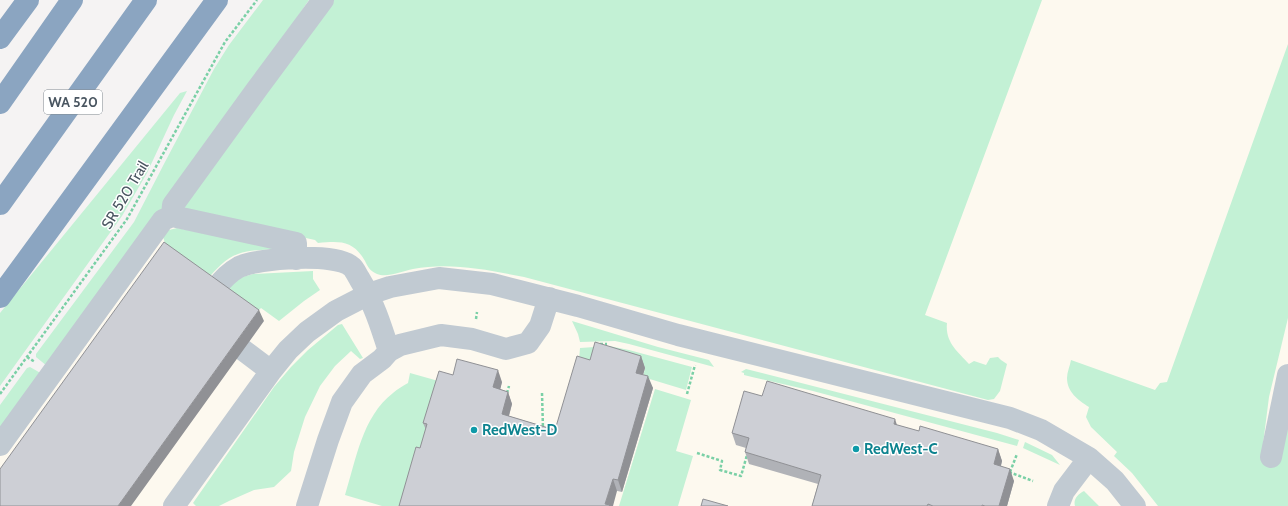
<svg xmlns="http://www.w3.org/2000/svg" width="1288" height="506" viewBox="0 0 1288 506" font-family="Cabin,sans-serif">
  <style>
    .commercial { fill: #fdf9ef }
    .green { fill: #c3f1d5 }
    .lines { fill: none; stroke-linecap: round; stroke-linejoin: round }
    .path { stroke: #7ad0a6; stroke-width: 2.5; stroke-dasharray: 3 2; stroke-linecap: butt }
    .minor { stroke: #c1cad2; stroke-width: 22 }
    .highway { stroke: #8ba5c1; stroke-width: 22 }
    .wall { fill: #b0b2b7 }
    .shaded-wall { fill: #909195 }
    .building { fill: #cdcfd5; stroke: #909195 }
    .culture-dot { fill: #0f9aa8; stroke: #fff; stroke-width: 1.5 }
    .labels { text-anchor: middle; stroke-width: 3; stroke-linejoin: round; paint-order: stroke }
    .shield { fill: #fff; stroke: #808990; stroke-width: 1 }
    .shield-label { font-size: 14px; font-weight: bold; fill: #4a5661 }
    .street-label { font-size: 15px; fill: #4a5661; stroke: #fff }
    .culture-label { font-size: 15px; font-weight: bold; fill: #0d838f; stroke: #fff; text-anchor: start }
  </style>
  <rect width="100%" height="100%" fill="#f5f3f3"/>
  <path class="commercial" d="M316,0H1288V506H0V432Z"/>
  <path class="green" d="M263,0H309L174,197L47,366L36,357V354L134,222L165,162L214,69L229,45Z
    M333,0H1042L925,315L947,323C945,342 957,351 969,364L974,361L986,365L990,358L998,357L1001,360L1007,364L1000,391L994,399L988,400L524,277C488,270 450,262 413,269C402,271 387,278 377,274C370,271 368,267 365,261C353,240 340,241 318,243L315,240L185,212L182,209Z
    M1288,44V318L1269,397L1263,444L1288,413V506H1158L1132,473L1114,456L1117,452L1091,427L1086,417L1089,407C1078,400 1067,392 1067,378C1067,372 1070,366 1071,360L1155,390L1160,383L1167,382Z
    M187,91L174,115L147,173L122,216L0,386V313L180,93Z
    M177,228L282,249C268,250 252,249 238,254C226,258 215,270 207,280L168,252L162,234L169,230Z
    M313,271V279L320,290L304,301L279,321L261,308L255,314L224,291L239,278L253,274Z
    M572,321L658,347L709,360L714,367L629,344L615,341L580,342L578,334Z
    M342,324L363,358L360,359L351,351L335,366L320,386L305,417L294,452L291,471L274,487L254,490L229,501L219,506H196L193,503L274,387L291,367L308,350L338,325Z
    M609,346L629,350L692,367L686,390L643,377L645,368L600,355L596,367L579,360L580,348Z
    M30,367L44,375L0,439V405L27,368Z
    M746,369L997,433L1019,440L1017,446L813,391L752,377L744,375V373L741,372Z
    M410,373L442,382L404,506H382L345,495C356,460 362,417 393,393C397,389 403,386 408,383Z
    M655,389L691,400L676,451L693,456L678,506H619Z
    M1025,442L1052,455L1060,465L1023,448Z
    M1084,491L1099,506H1075C1073,499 1078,494 1084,491Z"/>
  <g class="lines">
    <path class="path" d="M476,319L477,312
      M600,344H607
      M27,357L35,362
      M507,393L509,386
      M542,393L543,429
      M0,394L127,219L225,42L257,0
      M687,394L695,365
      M697,453L722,461L720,470L741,476L747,455
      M1009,472L1033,481
      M1010,472L1017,454"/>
    <path class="minor" d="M172,216L173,205L257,89L323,0
      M216,288C222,280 230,272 239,267C258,258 336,252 352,267C355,270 357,275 359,278C373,301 381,326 389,351
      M243,350L271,371
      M0,445L163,220L172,216L296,243V259
      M1271,457L1288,375
      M174,506L271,371L288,350L307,332L336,311L369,294L390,287L439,278L492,284L578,306L678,335L1010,418L1041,430L1089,458
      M307,506L328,440L342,402L362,374L382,359L389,351L400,345L441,335L472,339L506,349L528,343L540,326L549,298
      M1058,506L1064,491L1089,458L1115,481L1135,506"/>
    <path class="highway" d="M0,38L28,0
      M0,103L72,0
      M0,204L146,0
      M0,297L217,0"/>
  </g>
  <path class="wall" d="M641,356L645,368L643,375L653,388L622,492L420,448L426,430L423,423L453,375L502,382L500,389L508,392L512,404L509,416L555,430L590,360Z
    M762,396L897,425L919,431L998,449L1002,461L1001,466L1014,481L1007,506H812L818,484L749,464L745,452L746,448L736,445L732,433Z"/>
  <path class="shaded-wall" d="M259,310L264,321L131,506H118Z
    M641,356L645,368L640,385L636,373Z
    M498,370L502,382L498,399L493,387Z
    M648,376L653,388L622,492L618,480Z
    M508,392L512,404L506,426L502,414Z
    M895,419L899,431L894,424Z
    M998,449L1002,461L998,476L994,464Z
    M1010,469L1014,481L1007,506H999Z
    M613,479L617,491L613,506H606L605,504Z"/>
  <path class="building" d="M164,242L259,310L118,506H0V469Z
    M595,342L641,356L636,373L648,376L618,480L613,479L605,504L610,505L609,506H399L416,447L420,448L427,424L423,423L439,371L453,375L457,359L498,370L493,387L508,392L502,414L555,430L577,356L590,360Z
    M767,381L895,419L894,424L919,431L920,426L998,449L994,464L1010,469L999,506H985L982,505V506H933L928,504L927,506H812L821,475L745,452L749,438L732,433L744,391L762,396Z
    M703,499L728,506H701Z"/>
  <g class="culture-dot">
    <circle cx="474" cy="430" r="4"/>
    <circle cx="856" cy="449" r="4"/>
  </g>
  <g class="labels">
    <rect class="shield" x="44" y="90" width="58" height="24" rx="3"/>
    <g class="shield-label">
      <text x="73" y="107">WA 520</text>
    </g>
    <g class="street-label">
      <text transform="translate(125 195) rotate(-59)" y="5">SR 520 Trail</text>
    </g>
    <g class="culture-label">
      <text x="482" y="435">RedWest-D</text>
      <text x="864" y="454">RedWest-C</text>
    </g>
  </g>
</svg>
